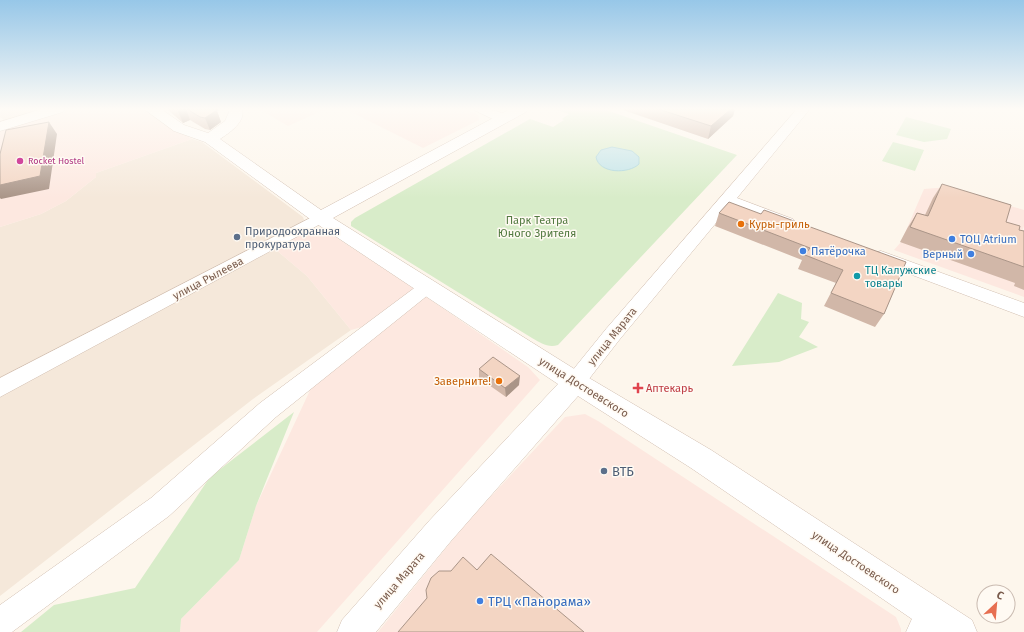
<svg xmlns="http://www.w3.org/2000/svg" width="1024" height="632" viewBox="0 0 1024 632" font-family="'Fira Sans',sans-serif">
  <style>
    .residential { fill: #f5e8da }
    .commercial { fill: #fde8e0 }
    .green { fill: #d8ecc9 }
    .water { fill: #bfe3e8; stroke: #a5d3da }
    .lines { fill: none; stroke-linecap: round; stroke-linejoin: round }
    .minor-casing { stroke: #d1beb0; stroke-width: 1 }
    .tertiary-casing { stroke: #d1beb0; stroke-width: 1 }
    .minor { fill: #fff; fill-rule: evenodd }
    .tertiary { fill: #fff; fill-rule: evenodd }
    .wall { fill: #d1b7a8 }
    .shaded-wall { fill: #aa9588 }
    .building { fill: #f3d5c3; stroke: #aa9588 }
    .hotel-dot { fill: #d1479c; stroke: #fffaf3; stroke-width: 1.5 }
    .food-dot { fill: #e8710a; stroke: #fffaf3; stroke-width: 1.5 }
    .service-dot { fill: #5c6f8a; stroke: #fffaf3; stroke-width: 1.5 }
    .shop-dot { fill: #3f7fe0; stroke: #fffaf3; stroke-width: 1.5 }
    .culture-dot { fill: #0f9aa8; stroke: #fffaf3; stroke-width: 1.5 }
    .health-dot { fill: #e0444e; stroke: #fffaf3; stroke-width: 1.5 }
    .labels { text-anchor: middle; stroke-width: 3; stroke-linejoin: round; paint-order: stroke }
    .far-hotel-label { font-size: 9px; fill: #b23c85; stroke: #fffaf3; text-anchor: start }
    .park-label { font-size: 11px; fill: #537a41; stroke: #fffaf3 }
    .food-label { font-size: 11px; fill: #c56008; stroke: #fffaf3; text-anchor: start }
    .service-label { font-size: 11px; fill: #4e5e75; stroke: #fffaf3; text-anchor: start }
    .shop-label { font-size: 11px; fill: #366cbe; stroke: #fffaf3; text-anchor: start }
    .culture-label { font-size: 11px; fill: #0d838f; stroke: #fffaf3; text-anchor: start }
    .street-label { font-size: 11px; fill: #7a5c4d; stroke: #fffaf3 }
    .health-label { font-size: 11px; fill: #be3a42; stroke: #fffaf3; text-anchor: start }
    .near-service-label { font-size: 13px; fill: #4e5e75; stroke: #fffaf3; text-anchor: start }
    .near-shop-label { font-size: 13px; fill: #366cbe; stroke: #fffaf3; text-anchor: start }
  </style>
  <rect width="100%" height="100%" fill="#fdf6ec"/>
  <path class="residential" d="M1,109H50L9,121L4,120L0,117Z
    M192,139L202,142L303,217L304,220L300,225L0,382V227L41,214L66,201L96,177V173Z
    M275,249L307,276L351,330L253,399L0,596V395Z"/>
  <path class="commercial" d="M66,109H144L192,139L96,173V177L66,201L41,214L0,227V131Z
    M259,109H326L288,126Z
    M345,109H465L478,115L479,120L423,148Z
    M949,187L1024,210V226L1017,246L1024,248V297L894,250L901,242L924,189Z
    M309,228L323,229L415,289L362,327L351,330L307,276L275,249Z
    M425,296L528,367L540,380L317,632H180L181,619L239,560L256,506L312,386Z
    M585,414L598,421L896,617L901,629V632H378L467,522L565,417Z"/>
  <path class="green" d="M554,109H603L737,155L558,345C548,348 541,343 532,338L351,226V222L355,218L530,119L553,127L564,120L562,119L569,114Z
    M906,117L951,129L947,139L924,142L896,135Z
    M893,142L924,150L915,171L882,161Z
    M778,293L802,303L801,319L809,322L799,337L818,347L779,362L732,366Z
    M294,412L256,506L239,560L181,619L180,632H21L54,605L135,588L210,477Z"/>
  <path class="water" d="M612,147L632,151L639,157V164C629,174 599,174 596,157L601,150Z"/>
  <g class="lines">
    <defs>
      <path id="minor" d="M472,109C483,109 502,109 509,119L503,123L499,122Z
        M797,109H810L737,198L793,219L795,222L793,225L787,227L781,225L730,206L620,339L582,388L575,390L568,388L564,382L568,376L606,329Z
        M320,213L326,215L328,218L326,221L0,397V378Z
        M881,251L1024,303V317L875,261L872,257L875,253Z
        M427,281L433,283L436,287L433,291L276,417L169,516L12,632H0V605L151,498L260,403L421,283Z
        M930,597L940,601L944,611L936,632H906L920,601Z"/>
      <path id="tertiary" d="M42,109H65L63,112L0,131V122Z
        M144,109H161L184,125L208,133L225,121L229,112L227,109H242C246,122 229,133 220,139L321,210L510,109H528L526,112L333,218L584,375L711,450L972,620L977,632H931L691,468L578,396L451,541L376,632H337L342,620L429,521L558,384L314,222L205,142L174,131Z"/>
    </defs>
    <use href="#minor" class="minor-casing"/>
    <use href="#tertiary" class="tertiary-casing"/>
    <use href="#minor" class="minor"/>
    <use href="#tertiary" class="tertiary"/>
  </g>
  <path class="wall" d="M167,109H218L219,110L217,111L221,122L210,130L205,129L190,120L183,123Z
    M620,109H735L733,116L708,139Z
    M942,184L1019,230L1024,231V290L1014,286L1015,283L900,242L908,227L917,213L925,215L933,198Z
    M719,213L761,214L906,262L884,314L875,327L824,306L836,283L798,269L802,260L715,226Z
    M479,369L519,385L506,397L479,378Z"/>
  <path class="shaded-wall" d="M181,109H186L190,120L183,123L178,111Z
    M209,109H218L219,110L217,111L221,122L210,130L205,118Z
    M730,109H735L733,116L708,139L711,126Z
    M49,122L57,134L49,189L1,199L0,198V185Z
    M520,376L519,385L506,397L505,388Z"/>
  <path class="building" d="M187,109H216L217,110L205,118L200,117Z
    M658,109H731L711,126Z
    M49,122L40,176L0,185V154L6,130Z
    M942,184L1011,205L1006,222L1020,226L1019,230L1024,231V267L910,227L917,213L928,216Z
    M729,202L761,214L764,210L906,262L884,314L831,293L843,270L805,255L810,248L719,213Z
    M493,357L520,376L505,388L479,369Z
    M491,554L584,632H398L427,598L426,590L431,578L439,571H451L463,557L477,570Z"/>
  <linearGradient id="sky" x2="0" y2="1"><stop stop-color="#97c7e8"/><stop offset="0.55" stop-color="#fefbf6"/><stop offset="1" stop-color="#fefbf6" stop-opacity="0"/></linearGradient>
  <rect width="1024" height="198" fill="url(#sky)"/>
  <circle class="hotel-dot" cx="20" cy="161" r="4"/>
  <g class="food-dot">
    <circle cx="741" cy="224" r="4"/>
    <circle cx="499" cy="381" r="4"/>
  </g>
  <g class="service-dot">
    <circle cx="237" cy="237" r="4"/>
    <circle cx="604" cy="471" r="4"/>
  </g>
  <g class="shop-dot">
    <circle cx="952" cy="239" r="4"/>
    <circle cx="803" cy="251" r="4"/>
    <circle cx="971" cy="254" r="4"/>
    <circle cx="480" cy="601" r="4"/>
  </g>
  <circle class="culture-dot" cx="857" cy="276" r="4"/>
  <path class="health-dot" d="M636 382h4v4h4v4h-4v4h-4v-4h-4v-4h4z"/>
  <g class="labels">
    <g class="far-hotel-label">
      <text x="28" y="164">Rocket Hostel</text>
    </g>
    <g class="park-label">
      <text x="537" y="224">Парк Театра<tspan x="537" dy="13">Юного Зрителя</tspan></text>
    </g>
    <g class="food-label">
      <text x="749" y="228">Куры-гриль</text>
      <text x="491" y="385" text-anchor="end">Заверните!</text>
    </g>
    <g class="service-label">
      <text x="245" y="235">Природоохранная<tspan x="245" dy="13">прокуратура</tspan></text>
    </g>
    <g class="shop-label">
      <text x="960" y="243">ТОЦ Atrium</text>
      <text x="811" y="255">Пятёрочка</text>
      <text x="963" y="258" text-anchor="end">Верный</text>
    </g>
    <g class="culture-label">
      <text x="865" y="274">ТЦ Калужские<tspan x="865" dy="13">товары</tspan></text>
    </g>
    <g class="street-label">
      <text transform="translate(208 278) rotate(-28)" y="4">улица Рылеева</text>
      <text transform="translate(612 336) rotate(-51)" y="4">улица Марата</text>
      <text transform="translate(584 387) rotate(32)" y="4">улица Достоевского</text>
      <text transform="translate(856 562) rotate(34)" y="4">улица Достоевского</text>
      <text transform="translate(399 580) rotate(-49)" y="4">улица Марата</text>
    </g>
    <g class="health-label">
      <text x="646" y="392">Аптекарь</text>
    </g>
    <g class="near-service-label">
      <text x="612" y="476">ВТБ</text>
    </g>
    <g class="near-shop-label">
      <text x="488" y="606">ТРЦ «Панорама»</text>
    </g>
  </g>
  <g transform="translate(996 604) rotate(26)"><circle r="19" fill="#fffaf3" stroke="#cabbb1"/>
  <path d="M0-3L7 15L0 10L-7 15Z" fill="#e76f51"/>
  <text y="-6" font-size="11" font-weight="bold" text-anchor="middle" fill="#7a5c4d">С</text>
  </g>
</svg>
